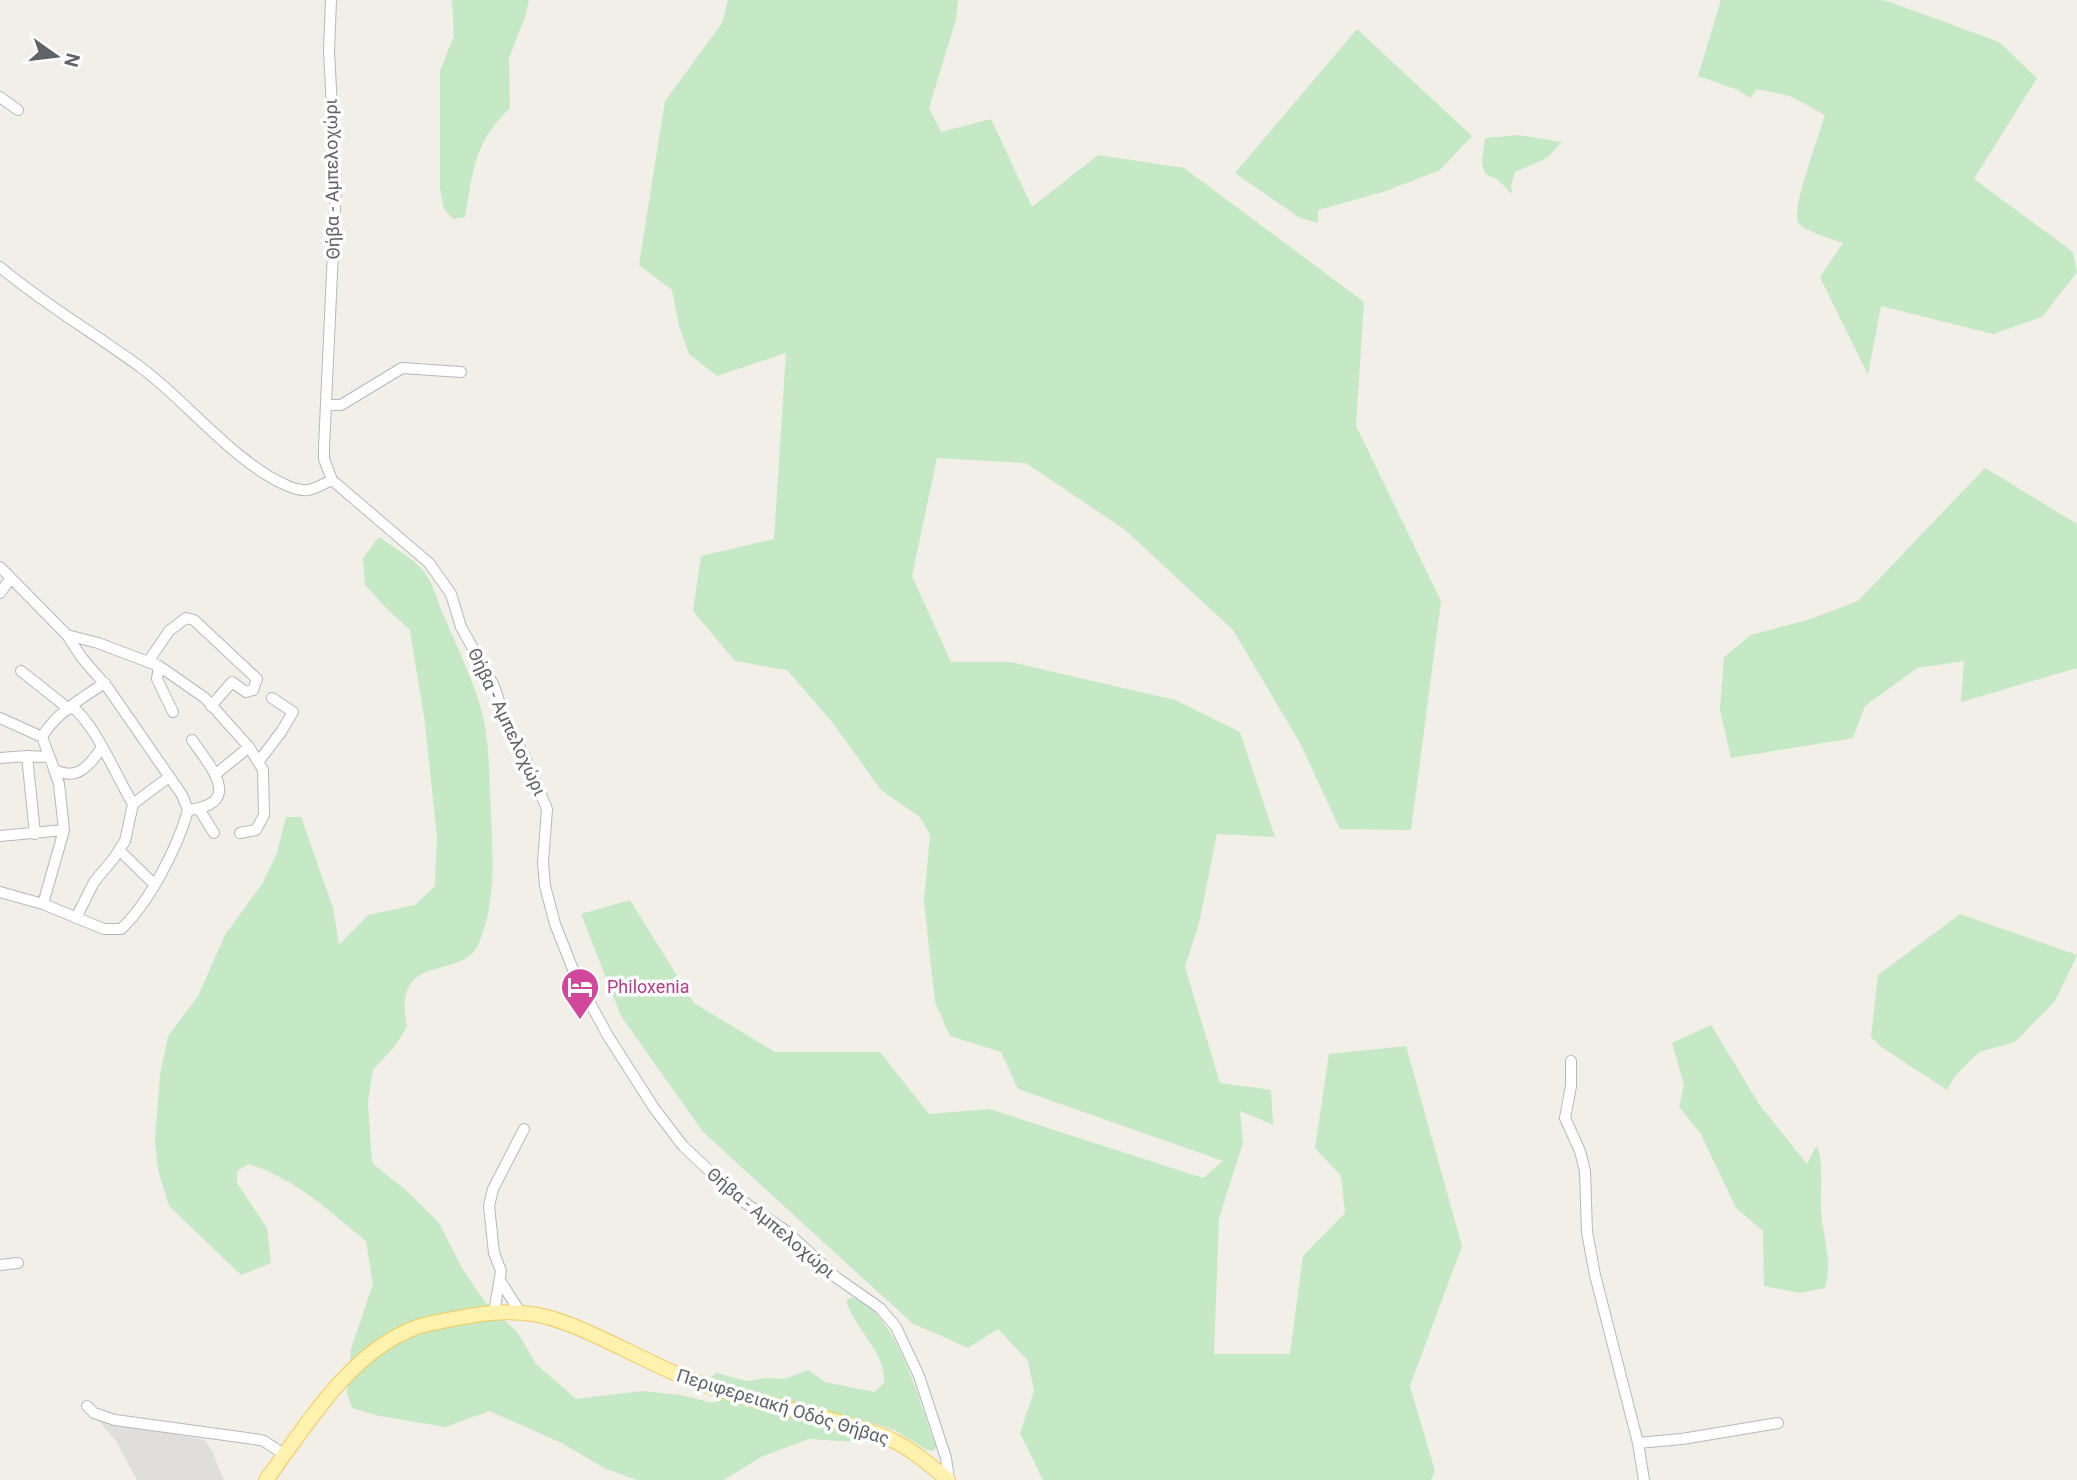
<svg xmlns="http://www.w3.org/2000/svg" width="2077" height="1480" viewBox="0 0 2077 1480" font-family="Roboto,sans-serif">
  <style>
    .industrial { fill: #e0deda }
    .green { fill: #c5e8c5 }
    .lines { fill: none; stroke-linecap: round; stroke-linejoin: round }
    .minor-casing { stroke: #b5b8bc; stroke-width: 12 }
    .major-casing { stroke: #f2c960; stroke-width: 16 }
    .minor { stroke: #fff; stroke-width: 10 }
    .major { stroke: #fff2af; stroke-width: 14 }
    .labels { text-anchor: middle; stroke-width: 7; stroke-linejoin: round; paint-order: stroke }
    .street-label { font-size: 18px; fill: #5f6368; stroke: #fff }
    .hotel-label { font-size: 18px; fill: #b23c85; stroke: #fff; text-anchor: start }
  </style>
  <rect width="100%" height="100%" fill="#f1efe8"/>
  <path class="industrial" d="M98,1420L205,1440L211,1449L224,1480H137L116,1441Z"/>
  <path class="green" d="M452,0H529L526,14L509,58L510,108C473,144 474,168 465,217L453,219L444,209L440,188V71L454,36Z
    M728,0H958L956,19L929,108L941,132L991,119L1032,207L1098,155L1184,168L1364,302L1356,426L1441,601L1411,830L1340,829L1300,743L1233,630L1124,529L1026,463L937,458L912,576L951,662H1011L1175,700L1240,732L1275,837L1217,834L1199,923L1185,967L1220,1083L1271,1090L1273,1125L1240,1111L1243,1143L1219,1218L1214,1354H1290L1303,1256L1345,1213L1341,1176L1315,1148L1329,1054L1406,1046L1462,1246L1410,1386L1435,1471L1431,1480H1043L1020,1433L1034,1391L1028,1361L998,1329L968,1348L912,1323L703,1132L621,1016L581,914L630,900L694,1003L775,1052H880L929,1114L989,1109L1203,1178L1223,1161L1018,1089L1001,1052L950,1036L935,1002L924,901L930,835L920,817L881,790L832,722L787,670L735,661L693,611L701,556L774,539L786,353L717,376L689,354L679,326L672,290L639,265L665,101L722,23Z
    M1721,0H1881L1890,2L1999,42L2037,78L1974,179L2073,252L2077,272L2042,317L1993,334L1881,306L1868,375L1820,277L1843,243C1832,239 1803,231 1798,222C1791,209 1820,133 1825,115L1790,96L1757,89L1750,98L1738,90L1698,76Z
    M1357,29L1472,136L1440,170L1383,192L1318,210V223L1300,218L1235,173Z
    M1519,135L1562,142L1547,158L1515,172L1511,184L1512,194L1497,179L1485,174L1482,163L1485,138Z
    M1985,468L2077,524V668L1961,702L1964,661L1917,668L1865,706L1853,738L1731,758L1720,710L1724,657L1751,635L1811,619L1858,601Z
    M379,537C391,546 418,561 425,573C433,584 437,599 442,612C455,642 478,690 484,721C490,751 489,782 491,811C492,856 497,900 479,943C462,983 391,948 407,1027L394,1047L373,1070L368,1102L372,1163L407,1191L439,1223L463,1270L485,1302L518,1333L536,1364L576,1399L641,1391L681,1395L712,1403L725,1398L857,1431L870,1439L858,1442L808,1439L761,1457L724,1480H637L604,1468L562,1443L489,1411L445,1427L380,1416L352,1408L347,1393L351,1349L373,1284L366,1241C328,1210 296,1179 249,1164L237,1171V1183L267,1228L271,1263L241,1275L169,1206L158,1170L155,1140L160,1075L168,1036L198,996L225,935L262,884L277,853L286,817H301L333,908L339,945L368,915L415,905L435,886L437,837L425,723L410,630L389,611L365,585L363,558Z
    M1960,914L2077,955L2055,1001L2015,1042L1979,1052L1955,1076L1947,1090L1880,1046L1871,1037L1878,975Z
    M1711,1025L1759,1104L1807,1164L1817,1145C1824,1167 1820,1188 1821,1211C1823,1239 1833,1260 1825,1288L1800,1293L1764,1286L1763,1231L1736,1208L1701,1134L1679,1107L1684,1085L1672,1043Z
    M853,1297C859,1301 867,1304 871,1308C904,1340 920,1404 936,1447L934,1451L927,1450L894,1430L869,1422L756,1394L710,1378L716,1373L746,1381L765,1378L784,1379L808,1370L825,1382L874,1392L884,1383C886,1351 854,1329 846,1300Z"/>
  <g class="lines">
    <defs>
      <path id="minor" d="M331,0L329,51L336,186L324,447V459L332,480L429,563L451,594L461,627L494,686L508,728L525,757L547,809L543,862L545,886L555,924L576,977L608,1036L654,1108L683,1146L719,1180L744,1202L786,1231L837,1278L880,1308L896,1327L919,1376L946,1458L949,1480
        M0,97L18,110
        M0,267C45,305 96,334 143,369C189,404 236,464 288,486C310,495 313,488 332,480
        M327,405H341L402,368L461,372
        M0,567L67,635L98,643L159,666L205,698L249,747L263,770L264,815L256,830L240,833
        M0,593L10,579
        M148,662L169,631L186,618L194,620L257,679L253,690L246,692L232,682L211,706
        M159,666L157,679L173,712
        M21,671L69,709
        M72,707C94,722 117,778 133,804L125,841L114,858L94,882L76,918
        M0,718L42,737
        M101,749C89,766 76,782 54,769L42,737C55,714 83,697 105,683
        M27,756L35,834
        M0,758L27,756L48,757
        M259,761L281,732L293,712L272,698
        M216,774L249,747
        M133,804L169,777
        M199,809L214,833
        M188,810C244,804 211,767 192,740
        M0,836L64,830L59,784L54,769
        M120,851L154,884
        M0,892L43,904L104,929H121C149,903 178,847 188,810L182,795L108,688L82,658L67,635
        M43,904L64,830
        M1571,1061V1086L1565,1118L1580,1151L1585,1171L1587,1232L1595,1275L1638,1443L1682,1439L1778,1423
        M0,1265L18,1263
        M501,1282L520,1312
        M494,1313L501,1271L494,1253L489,1206L493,1189L524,1129
        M87,1406L94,1413L115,1420L254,1439L264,1441L285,1455
        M1638,1443L1644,1480"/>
      <path id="major" d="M266,1480C307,1425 349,1352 417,1327C433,1322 452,1319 469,1316C501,1310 532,1310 563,1322C615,1341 660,1371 714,1388C752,1401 792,1409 832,1420C852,1426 873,1430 892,1440C913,1450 930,1465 948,1480"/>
    </defs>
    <use href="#minor" class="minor-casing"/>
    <use href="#major" class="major-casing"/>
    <use href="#minor" class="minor"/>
    <use href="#major" class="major"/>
  </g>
  <defs>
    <symbol id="hotel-pin" viewBox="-11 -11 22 30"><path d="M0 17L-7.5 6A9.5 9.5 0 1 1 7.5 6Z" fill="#d1479c" stroke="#fff"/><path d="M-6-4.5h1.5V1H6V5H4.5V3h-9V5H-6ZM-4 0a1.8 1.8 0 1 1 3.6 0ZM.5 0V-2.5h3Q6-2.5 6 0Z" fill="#fff"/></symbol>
  </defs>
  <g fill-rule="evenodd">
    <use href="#hotel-pin" x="558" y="965" width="44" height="60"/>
  </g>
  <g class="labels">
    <g class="street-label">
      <text transform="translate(332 179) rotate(-91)" y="6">Θήβα - Αμπελοχώρι</text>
      <text transform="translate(507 722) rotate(65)" y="6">Θήβα - Αμπελοχώρι</text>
      <text transform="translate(771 1223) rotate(40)" y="6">Θήβα - Αμπελοχώρι</text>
      <text transform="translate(783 1407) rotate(17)" y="6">Περιφερειακή Οδός Θήβας</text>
    </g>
    <g class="hotel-label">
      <text x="607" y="993">Philoxenia</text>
    </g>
  </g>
  <g transform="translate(56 56) rotate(104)" stroke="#ffffff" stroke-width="5" paint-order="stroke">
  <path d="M0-5L12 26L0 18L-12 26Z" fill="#5f6368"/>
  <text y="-10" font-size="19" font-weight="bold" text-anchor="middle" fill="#5f6368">N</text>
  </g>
</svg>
